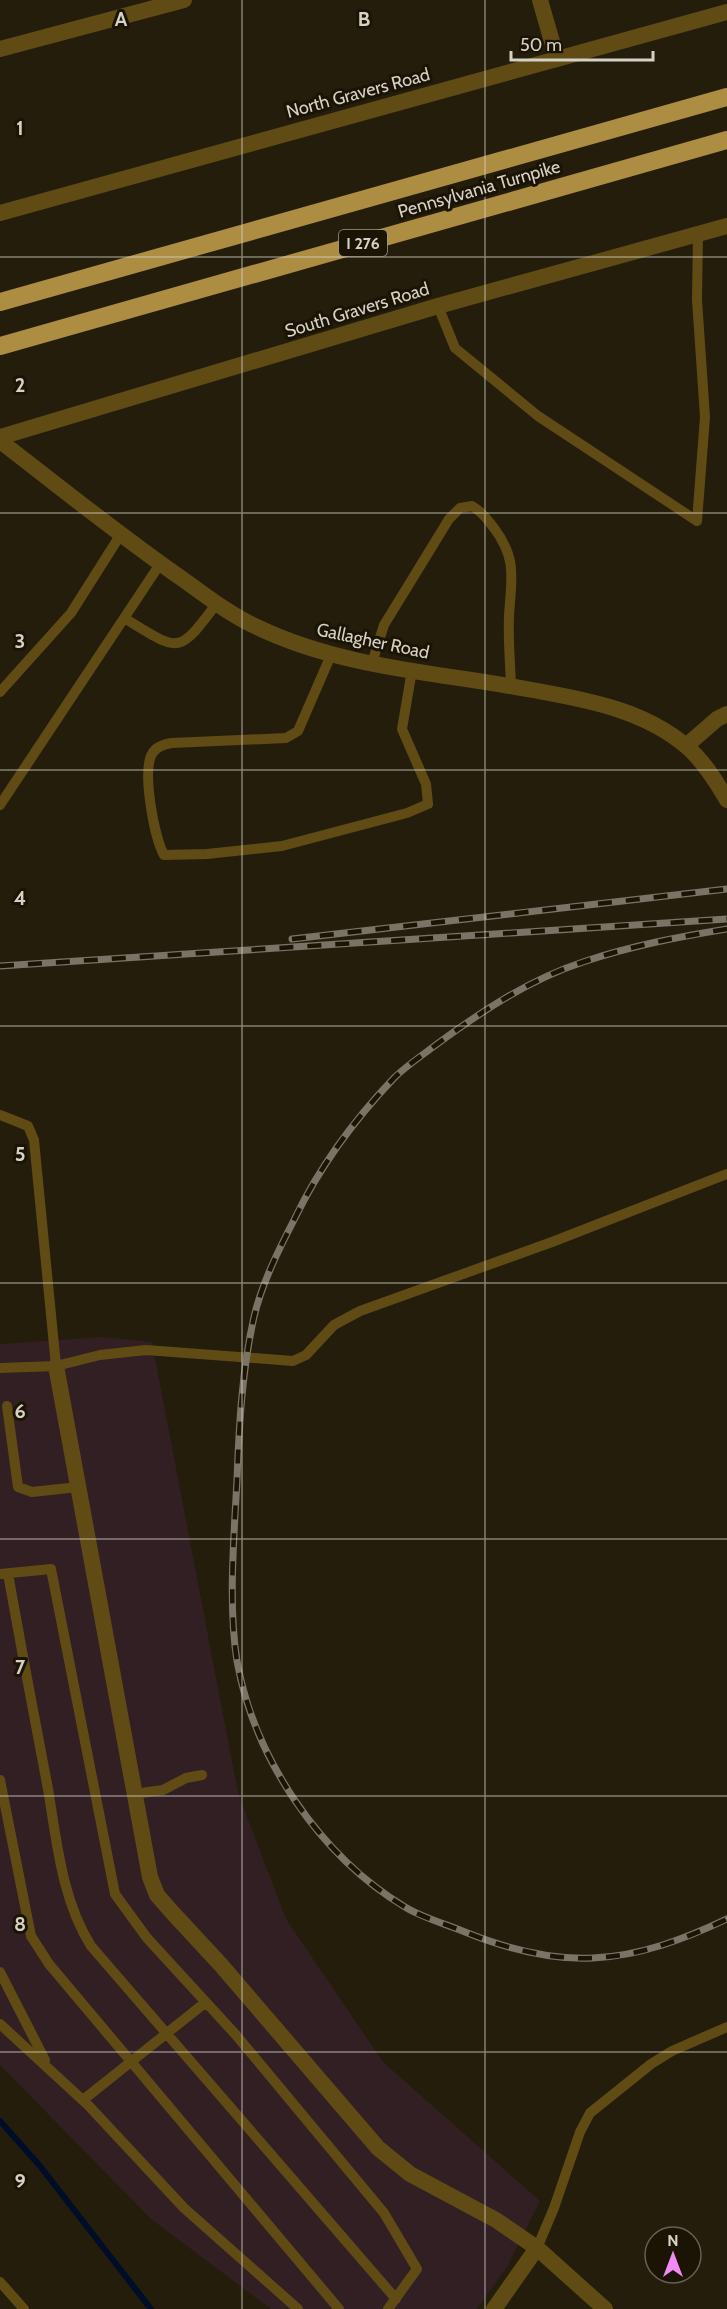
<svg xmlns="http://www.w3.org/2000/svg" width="727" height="2309" viewBox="0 0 727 2309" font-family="Cabin,sans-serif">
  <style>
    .commercial { fill: #321f23 }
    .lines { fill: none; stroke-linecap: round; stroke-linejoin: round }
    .stream { stroke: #000d28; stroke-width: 6 }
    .service { stroke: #614b14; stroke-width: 10 }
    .minor { stroke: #614b14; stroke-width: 16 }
    .motorway { stroke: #ad8d41; stroke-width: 18 }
    .rail-casing { stroke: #7a7466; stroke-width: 7 }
    .rail { stroke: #1b1404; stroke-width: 4.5; stroke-dasharray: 14; stroke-linecap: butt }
    .grid { fill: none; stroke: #d6d1c6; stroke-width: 1.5; stroke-opacity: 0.55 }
    .labels { text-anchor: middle; stroke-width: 6; stroke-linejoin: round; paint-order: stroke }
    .shield { fill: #1b1404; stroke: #9e988c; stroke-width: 1.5 }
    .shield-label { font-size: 16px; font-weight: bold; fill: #d6d1c6 }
    .street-label { font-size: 18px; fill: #d6d1c6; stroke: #1b1404 }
    .grid-label { font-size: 20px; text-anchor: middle; font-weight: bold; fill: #d6d1c6; stroke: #1b1404; stroke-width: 6; stroke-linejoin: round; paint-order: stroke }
  </style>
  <rect width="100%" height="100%" fill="#241d0c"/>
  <path class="commercial" d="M103,1337L152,1342L238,1793L286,1919L383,2062L540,2201L507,2267L477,2309H271L151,2219L0,2065V1344Z"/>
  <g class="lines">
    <path class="stream" d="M0,2121L40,2166L151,2309"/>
    <path class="service" d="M438,306L455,348L538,416L697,521L705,417L697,300L698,234
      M124,618C179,651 177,657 217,603
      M331,655L298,731L286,738L172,743C165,744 156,746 152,754C142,771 154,837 164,855L207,854L282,846L407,813L428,804L426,784L402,729L412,670
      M372,663L384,625L449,519L460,508L472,506C482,512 487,519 494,528C518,560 511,580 509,616C508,639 510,662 511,685
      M0,692L71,613L121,534
      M0,805L160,564
      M0,1115L28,1126L34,1140L56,1366
      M0,1368L56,1366L100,1355L146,1350L293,1361L306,1355L334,1325L360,1311L552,1242L727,1174
      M7,1406L18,1487L32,1492L78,1487
      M0,1574L51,1569L115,1894L147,1938L236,2035L384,2213L417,2269L388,2309
      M8,1574C21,1646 34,1717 48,1789C57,1843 62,1900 91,1946L396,2299
      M0,1780L31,1936L49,1964L339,2309
      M134,1794L163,1790L186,1778L202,1775
      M0,1972L45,2060
      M0,2024L88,2105L184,2208L298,2309
      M83,2100L206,2002
      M537,2248L554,2208L580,2132L590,2113L651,2064L672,2051L727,2027
      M0,2282L24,2309"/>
    <path class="minor" d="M540,0L557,59
      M0,49L184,0
      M0,213L727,12
      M0,437L438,306L727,226
      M0,441C60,487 119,535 181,578C205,595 230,615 257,627C346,670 448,673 543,692C593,701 646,712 686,746C703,760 716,781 727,800
      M686,746L717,719L727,714
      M56,1366L150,1877L157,1895L171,1911L221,1965L378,2148L410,2174L496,2220L537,2248L605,2309
      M494,2309L537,2248"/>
    <path class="motorway" d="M0,302L727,97
      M0,346L727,140"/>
    <defs>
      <path id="rail" d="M727,929C678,937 630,946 583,962C528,980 479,1013 433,1047C420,1057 406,1066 394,1078C355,1119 320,1166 295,1218C279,1249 262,1283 254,1317C242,1370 239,1426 237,1480C234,1537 228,1605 237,1661C254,1758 320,1856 405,1907C423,1918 446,1924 465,1932C505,1948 550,1960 593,1958C640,1956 685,1939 727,1919
        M292,939L727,889
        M0,966L727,919"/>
    </defs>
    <use href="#rail" class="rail-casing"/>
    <use href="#rail" class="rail"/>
  </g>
  <path class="grid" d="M242,0V2309M485,0V2309M0,257H727M0,513H727M0,770H727M0,1026H727M0,1283H727M0,1539H727M0,1796H727M0,2052H727"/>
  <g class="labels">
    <rect class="shield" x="339" y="230" width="48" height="26" rx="4.5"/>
    <g class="shield-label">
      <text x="363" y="249">I 276</text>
    </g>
    <g class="street-label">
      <text transform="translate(358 93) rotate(-15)" y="6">North Gravers Road</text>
      <text transform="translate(479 189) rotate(-16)" y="6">Pennsylvania Turnpike</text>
      <text transform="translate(357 310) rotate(-17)" y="6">South Gravers Road</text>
      <text transform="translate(373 641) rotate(12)" y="6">Gallagher Road</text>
    </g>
  </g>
  <g class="grid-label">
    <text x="121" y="26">A</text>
    <text x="364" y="26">B</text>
    <text x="20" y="135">1</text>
    <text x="20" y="392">2</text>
    <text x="20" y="648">3</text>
    <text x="20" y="905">4</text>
    <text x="20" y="1161">5</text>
    <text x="20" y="1418">6</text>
    <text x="20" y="1674">7</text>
    <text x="20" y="1931">8</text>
    <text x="20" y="2188">9</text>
  </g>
  <g transform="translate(673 2255)"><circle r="28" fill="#1b1404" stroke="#666052" stroke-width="1.5"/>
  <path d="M0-4.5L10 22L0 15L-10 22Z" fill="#f18af5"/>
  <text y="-9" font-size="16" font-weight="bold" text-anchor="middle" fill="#d6d1c6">N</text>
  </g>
  <path d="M511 51v9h142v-9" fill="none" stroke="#d6d1c6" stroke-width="3"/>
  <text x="520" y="51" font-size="18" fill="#d6d1c6" stroke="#1b1404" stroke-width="4.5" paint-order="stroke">50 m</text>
</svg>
